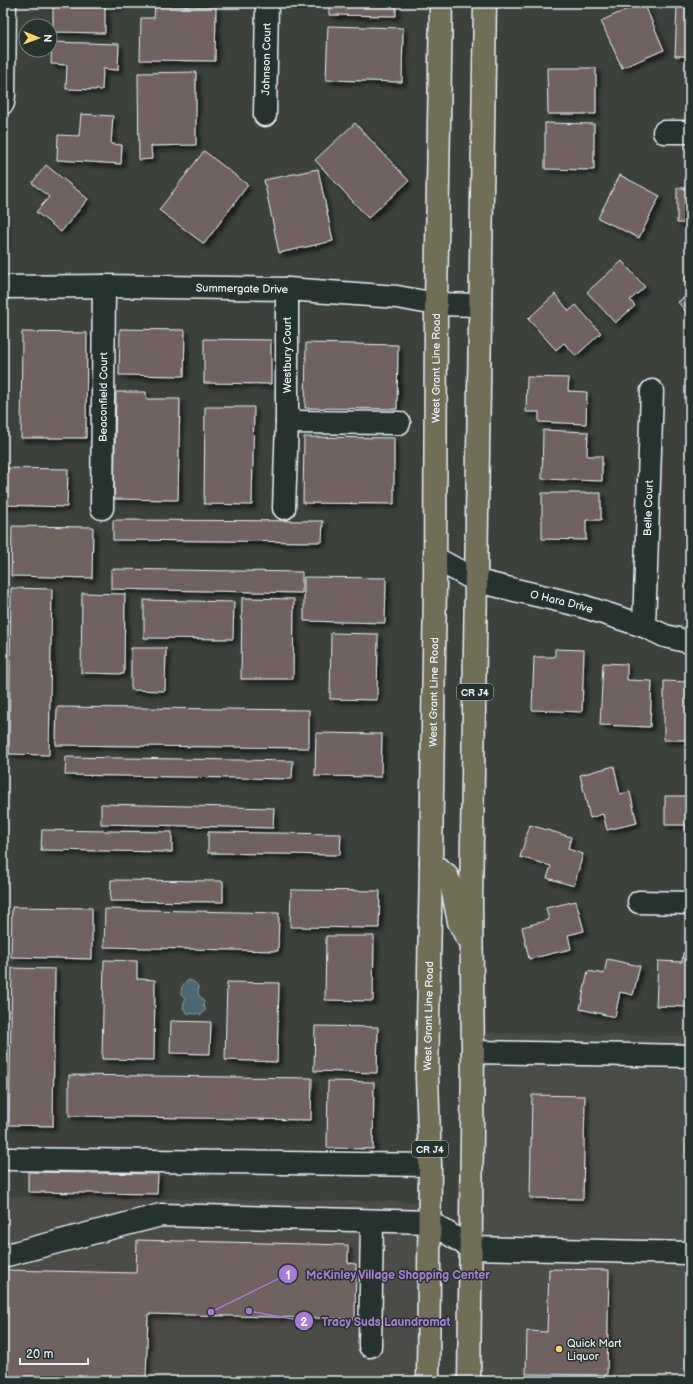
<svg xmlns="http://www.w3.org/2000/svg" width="693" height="1384" viewBox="0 0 693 1384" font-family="'Balsamiq Sans',sans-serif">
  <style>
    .built { fill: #4b4b46 }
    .water { fill: #4c6872; stroke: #8a9fa8 }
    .building { fill: #6f625e; stroke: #e8f1f8; filter: url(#shadow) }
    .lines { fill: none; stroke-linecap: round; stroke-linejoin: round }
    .minor-casing { stroke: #e8f1f8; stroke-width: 25 }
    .major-casing { stroke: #e8f1f8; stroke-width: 25 }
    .minor { stroke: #26332d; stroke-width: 22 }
    .major { stroke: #716e59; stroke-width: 22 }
    .poi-dot { fill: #ffd166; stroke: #26332d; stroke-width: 1.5 }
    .labels { text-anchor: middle; stroke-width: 3; stroke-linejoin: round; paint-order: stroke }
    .shield { fill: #26332d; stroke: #aeb8bb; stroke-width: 1 }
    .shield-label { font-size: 10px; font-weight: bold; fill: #e8f1f8 }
    .street-label { font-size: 11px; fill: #e8f1f8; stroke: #26332d }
    .poi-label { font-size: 11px; fill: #e8f1f8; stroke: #26332d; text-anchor: start }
    .leader { fill: none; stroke: #a77bd6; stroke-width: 1.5 }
    .callout-dot { fill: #a77bd6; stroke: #26332d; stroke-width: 1.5 }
    .mark-label { font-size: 12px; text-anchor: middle; font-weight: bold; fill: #fff }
    .callout-label { font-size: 12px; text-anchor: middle; font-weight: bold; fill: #a77bd6; stroke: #26332d; stroke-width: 3; stroke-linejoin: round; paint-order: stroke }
  </style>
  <defs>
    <filter id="shadow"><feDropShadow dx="3.5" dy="3.5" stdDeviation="2" flood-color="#0009"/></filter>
  </defs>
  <rect width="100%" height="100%" fill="#3c413c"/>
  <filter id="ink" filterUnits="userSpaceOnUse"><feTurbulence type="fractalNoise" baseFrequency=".025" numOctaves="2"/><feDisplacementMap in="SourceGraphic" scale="8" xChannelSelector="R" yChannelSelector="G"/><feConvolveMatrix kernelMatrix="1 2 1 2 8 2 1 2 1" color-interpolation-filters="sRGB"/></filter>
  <g filter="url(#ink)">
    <path class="built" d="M480,1033L690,1036V1381H476Z
      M5,1196L422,1202L417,1381H3V1243L5,1242Z"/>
    <path class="water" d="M189,980C198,983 199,986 198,994L204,1001L203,1006L206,1009L201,1015L198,1013L196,1014L187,1013L183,1008L185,998L181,994C181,987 183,983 189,980Z"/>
    <path class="building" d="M67,3H121V6H105V33L53,32V6H67Z
      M329,3H396V16L329,15Z
      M641,3H644L664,50L622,68L601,21Z
      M155,6L216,7L215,61L140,60L141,18H154Z
      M677,6L690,7V56H675Z
      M328,26L403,28L402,82L326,80Z
      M52,42L119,44L118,70L103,69L102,90L66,89L67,65L51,64Z
      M547,68H596V114H548Z
      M196,72V145L151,146L152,159L139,160L138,73Z
      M81,114L113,116L111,144L122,145L121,164L57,160L58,135L79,136Z
      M355,123L409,181L368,218L315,160Z
      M545,123L594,124V170L545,169Z
      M204,151L248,185L204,244L159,210Z
      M46,165L88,199L61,232L36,212L49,197L32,183Z
      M318,169L333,241L279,253L264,180Z
      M620,175L660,196L639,238L598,218Z
      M677,188H690V223H677Z
      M3,214H5V246H3Z
      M622,261L645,287L630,300L635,306L615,323L587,292Z
      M690,274V289L683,280Z
      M690,293V317L678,302Z
      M555,294L569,311L576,305L601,333L576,356L564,343L556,350L528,319Z
      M120,329L185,330L184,376L119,375Z
      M22,332L87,333L86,438H21Z
      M204,339L271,340V384L204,383Z
      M306,343L398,345L397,409L305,408Z
      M527,377L569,378L568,391L587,392L586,424L539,422V412H526Z
      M116,392H146V399H180L178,500L114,499Z
      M205,407H254L252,505L204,504Z
      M543,430L588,432L587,456H602V481L542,479Z
      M304,437L394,438V504L303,503Z
      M4,468L68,469L67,507L3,505Z
      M542,493H601V520H586V540L542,539Z
      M113,520L323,521L322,542L113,540Z
      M12,526L93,527L92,578L11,576Z
      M111,569L302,572V593L111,589Z
      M304,577L386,578L385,623L304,621Z
      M11,588L52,589L49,755L9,754Z
      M82,593L125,594L124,674L81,673Z
      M242,598L294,599L293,679H241Z
      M144,600L234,602L233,639L144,638Z
      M331,633L378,634L377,700L330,699Z
      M131,648H166L165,691L131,690Z
      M555,649L584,650L582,712L532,710L534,657H555Z
      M603,663L627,664V680L652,681L650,727L600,725Z
      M664,681L690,682V740H664Z
      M57,707L309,710V748L56,745Z
      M316,733L382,734L381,777L315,776Z
      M66,757L293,761L292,779L65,775Z
      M614,766L620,794L630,792L637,823L607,830L603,814L590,818L580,775Z
      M688,782H690V836H686V825H665V796H688Z
      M101,804L274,808L273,828L101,824Z
      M530,825L571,837L568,849L583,854L574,886L547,878L551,866L520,857Z
      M42,830L172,832V852L41,850Z
      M208,832L341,834L340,855L208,853Z
      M111,880L223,881V902L110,901Z
      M291,890L380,891L379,928L290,927Z
      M576,901L584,931L568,935L571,949L529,959L522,927L549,920L546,908Z
      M12,907L92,908V959L11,957Z
      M105,909L279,913L278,951L104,947Z
      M326,936H374L373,1001L325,1000Z
      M683,953H690V1007L656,1006L658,961L682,962Z
      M607,959L640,966L633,995L620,992L615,1017L580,1009L588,971L604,974Z
      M104,960L137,961V979L155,980L154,1060L102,1059Z
      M12,968L55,969L53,1126L9,1125Z
      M227,982L279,983L277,1062L225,1060Z
      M171,1021L211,1022L210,1054L170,1053Z
      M315,1026L378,1027L377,1073L314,1071Z
      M69,1075L312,1078L311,1120L69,1116Z
      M328,1081L374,1082L373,1149L327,1148Z
      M532,1095L585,1096L583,1199L530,1198Z
      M28,1172L158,1174L157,1194L28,1192Z
      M137,1240L348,1245V1263L356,1264L355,1319L148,1314L146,1381H3V1281H5V1270L136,1273Z
      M549,1269L609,1270L607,1375L526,1374L527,1331L547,1332Z"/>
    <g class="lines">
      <defs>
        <g id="minor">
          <path d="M3,103L4,95L5,3"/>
          <path id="s1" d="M265,115L267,3"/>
          <path d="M664,132H690"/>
          <path id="s2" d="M3,287L104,286L287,289L397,297L436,304L480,305"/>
          <path d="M287,422L399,423"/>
          <path id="s3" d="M102,508L104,286"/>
          <path d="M284,508L287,422V289"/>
          <path id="s4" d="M435,558L477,581L579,605L644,626L665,636L690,642"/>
          <path id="s5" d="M644,626L652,391"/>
          <path d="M639,902L690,903"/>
          <path d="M473,1052L690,1056"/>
          <path d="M10,1159L430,1165"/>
          <path d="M3,1256L161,1215L430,1222L471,1248L690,1253"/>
          <path d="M370,1346L372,1221"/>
        </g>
        <g id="major">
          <path d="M431,863L446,874L452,887L459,922L466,936"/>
          <path id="s6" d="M428,1381L430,1165L427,1077L431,863L435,586L436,304L441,3"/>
          <path d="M469,1381L473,1052L471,903L485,3"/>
        </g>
      </defs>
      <use href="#minor" class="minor-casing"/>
      <use href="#major" class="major-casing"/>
      <use href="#minor" class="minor"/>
      <use href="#major" class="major"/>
    </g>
  </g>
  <circle class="poi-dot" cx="559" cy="1349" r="4"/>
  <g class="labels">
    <g class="shield">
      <rect x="457" y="684" width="36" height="16" rx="3"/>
      <rect x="412" y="1141" width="36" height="16" rx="3"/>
    </g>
    <g class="shield-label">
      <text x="475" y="696">CR J4</text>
      <text x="430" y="1153">CR J4</text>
    </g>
    <g class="street-label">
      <text dy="4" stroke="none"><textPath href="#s1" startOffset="56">Johnson Court</textPath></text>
      <text dy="4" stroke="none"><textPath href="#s2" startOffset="239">Summergate Drive</textPath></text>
      <text transform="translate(287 355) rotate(-90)" y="4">Westbury Court</text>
      <text dy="4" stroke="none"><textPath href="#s6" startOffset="1013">West Grant Line Road</textPath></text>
      <text dy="4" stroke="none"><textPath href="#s3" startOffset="111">Beaconfield Court</textPath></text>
      <text dy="4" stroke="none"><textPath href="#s5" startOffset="118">Belle Court</textPath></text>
      <text dy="4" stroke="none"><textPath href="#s4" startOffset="135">O Hara Drive</textPath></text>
      <text dy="4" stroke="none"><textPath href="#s6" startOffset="689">West Grant Line Road</textPath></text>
      <text dy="4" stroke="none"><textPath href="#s6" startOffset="365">West Grant Line Road</textPath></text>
    </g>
    <g class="poi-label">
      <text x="567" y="1347">Quick Mart<tspan x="567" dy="13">Liquor</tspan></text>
    </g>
  </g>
  <path class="leader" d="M211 1312L288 1274M249 1311L304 1321"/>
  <g class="callout-dot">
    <circle cx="211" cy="1312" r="4"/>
    <circle cx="249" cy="1311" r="4"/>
    <circle cx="288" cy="1274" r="10"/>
    <circle cx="304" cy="1321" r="10"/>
  </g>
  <g class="mark-label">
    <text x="288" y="1279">1</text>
    <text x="304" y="1326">2</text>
  </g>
  <g class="callout-label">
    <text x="398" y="1279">McKinley Village Shopping Center</text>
    <text x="386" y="1326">Tracy Suds Laundromat</text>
  </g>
  <rect width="693" height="1384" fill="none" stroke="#26332d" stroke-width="16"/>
  <rect x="8" y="8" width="677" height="1368" fill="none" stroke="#e8f1f8" stroke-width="1.5" filter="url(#ink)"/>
  <g transform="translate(38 38) rotate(91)"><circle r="19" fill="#26332d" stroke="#747f7e"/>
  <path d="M0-3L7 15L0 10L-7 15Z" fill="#ffd166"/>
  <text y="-6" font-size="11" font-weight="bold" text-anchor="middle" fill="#e8f1f8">N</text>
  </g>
  <path d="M20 1358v6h68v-6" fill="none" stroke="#e8f1f8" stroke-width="2"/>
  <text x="26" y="1358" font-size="12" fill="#e8f1f8" stroke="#26332d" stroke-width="3" paint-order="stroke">20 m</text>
</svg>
